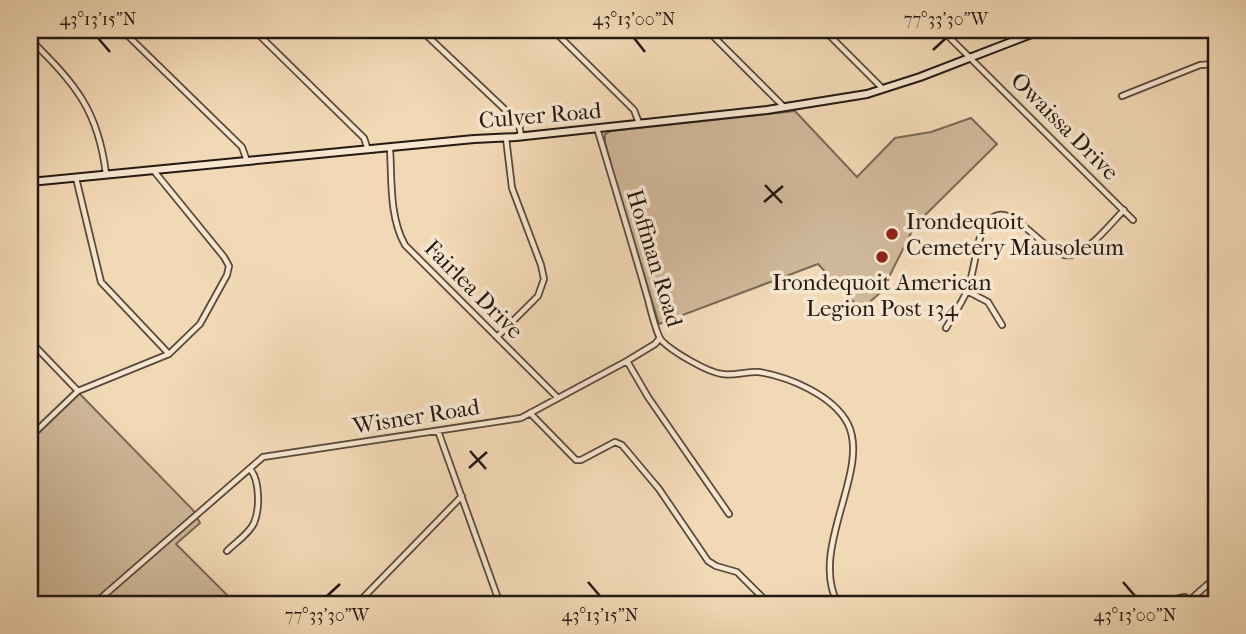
<svg xmlns="http://www.w3.org/2000/svg" width="1246" height="634" viewBox="0 0 1246 634" font-family="'IM FELL French Canon',serif">
  <style>
    .green { fill: #cfb89a; stroke: #7a6856; stroke-width: 2 }
    .lines { fill: none; stroke-linecap: round; stroke-linejoin: round }
    .street-casing { stroke: #58493c; stroke-width: 8 }
    .secondary-casing { stroke: #241913; stroke-width: 10 }
    .street { stroke: #f7e6d0; stroke-width: 4.5 }
    .secondary { stroke: #f7e6d0; stroke-width: 6 }
    .ticks { fill: none; stroke: #241913; stroke-width: 2.5 }
    .poi-dot { fill: #8f2418; stroke: #f7e6d0; stroke-width: 2.5 }
    .labels { text-anchor: middle; stroke-width: 7; stroke-linejoin: round; paint-order: stroke }
    .street-label { font-size: 23px; fill: #241913; stroke: #f7e6d0 }
    .poi-label { font-size: 23px; fill: #241913; stroke: #f7e6d0; text-anchor: start }
    .neatline { fill: none; stroke: #241913; stroke-width: 2.5 }
    .ticks-label { font-size: 18px; text-anchor: middle; fill: #241913 }
  </style>
  <rect width="100%" height="100%" fill="#f2d9b6"/>
  <filter id="stains"><feTurbulence type="fractalNoise" baseFrequency=".00286" numOctaves="4"/><feColorMatrix values="0 0 0 0 .2 0 0 0 0 .09 0 0 0 0 .02 0 0 0 .5 -.17"/></filter>
  <radialGradient id="worn" r=".72"><stop offset=".6" stop-color="#630" stop-opacity="0"/><stop offset="1" stop-color="#630" stop-opacity=".3"/></radialGradient>
  <path class="green" d="M795,111L857,177L895,138L931,132L971,118L997,144L915,225L882,291L861,310L818,264L659,324L617,186L605,142V134L611,131Z
    M77,391L193,510L200,523L176,544L236,604H30V437Z"/>
  <g class="lines">
    <defs>
      <path id="street" d="M122,30L242,147L247,161
        M254,30L364,138L368,150
        M421,30L515,119L519,124L521,136
        M553,30L634,110L639,123
        M707,30L784,107
        M824,30L883,89
        M942,30L1133,220
        M30,39C75,84 98,109 106,174
        M1122,96L1200,65L1216,64
        M597,128C614,184 631,240 647,296C650,306 656,335 662,341C673,352 707,372 722,374C734,376 747,371 759,372C789,377 833,395 848,424C871,471 808,549 838,604
        M390,149C392,179 389,217 405,245L558,398
        M30,154L35,181
        M76,178L101,282L169,354
        M967,291L988,302L1002,325
        M946,328C953,316 961,304 967,291C975,272 976,238 986,224C1010,190 1044,261 1071,255C1089,252 1111,223 1124,210
        M497,337L538,296L544,279L541,265L512,188L506,138
        M30,341L78,391
        M627,361L648,397L729,514
        M530,413L576,460H581L615,442L622,445L659,489L708,561L716,566L737,572L769,604
        M438,431L500,604
        M30,437L78,391L169,354L200,324L227,275L229,266L224,257L154,171
        M227,551C235,543 249,534 254,523C260,509 260,480 250,469
        M1190,600L1216,577
        M94,604L263,457L521,418L627,361L655,344L659,339
        M357,604L462,496
        M1174,604L1179,598L1185,597L1192,604"/>
      <path id="secondary" d="M30,182L474,139L516,137L767,110L867,94L920,77L1042,30"/>
    </defs>
    <use href="#street" class="street-casing"/>
    <use href="#secondary" class="secondary-casing"/>
    <use href="#street" class="street"/>
    <use href="#secondary" class="secondary"/>
  </g>
  <path class="ticks" d="M98,38L110,52M634,38L645,52M933,50L946,38M765,185L782,203M764,202L783,186M470,451L486,469M469,468L487,452M588,582L600,596M1123,582L1135,596M327,596L340,584"/>
  <g class="poi-dot">
    <circle cx="892" cy="234" r="7"/>
    <circle cx="882" cy="257" r="7"/>
  </g>
  <g class="labels">
    <g class="street-label">
      <text transform="translate(540 115) rotate(-5)" y="8">Culver Road</text>
      <text transform="translate(1065 126) rotate(45)" y="8">Owaissa Drive</text>
      <text transform="translate(655 258) rotate(73)" y="8">Hoffman Road</text>
      <text transform="translate(474 289) rotate(45)" y="8">Fairlea Drive</text>
      <text transform="translate(416 416) rotate(-9)" y="8">Wisner Road</text>
    </g>
    <g class="poi-label">
      <text x="906" y="229">Irondequoit<tspan x="906" dy="26">Cemetery Mausoleum</tspan></text>
      <text x="882" y="290" text-anchor="middle">Irondequoit American<tspan x="882" dy="26">Legion Post 134</tspan></text>
    </g>
  </g>
  <rect width="1246" height="634" fill="none" stroke="#f2d9b6" stroke-width="77"/>
  <rect x="38" y="38" width="1170" height="558" class="neatline"/>
  <g class="ticks-label">
    <text x="98" y="25">43°13'15"N</text>
    <text x="634" y="25">43°13'00"N</text>
    <text x="946" y="25">77°33'30"W</text>
    <text x="327" y="621">77°33'30"W</text>
    <text x="600" y="621">43°13'15"N</text>
    <text x="1135" y="621">43°13'00"N</text>
  </g>
  <rect width="100%" height="100%" filter="url(#stains)"/>
  <rect width="100%" height="100%" fill="url(#worn)"/>
</svg>
